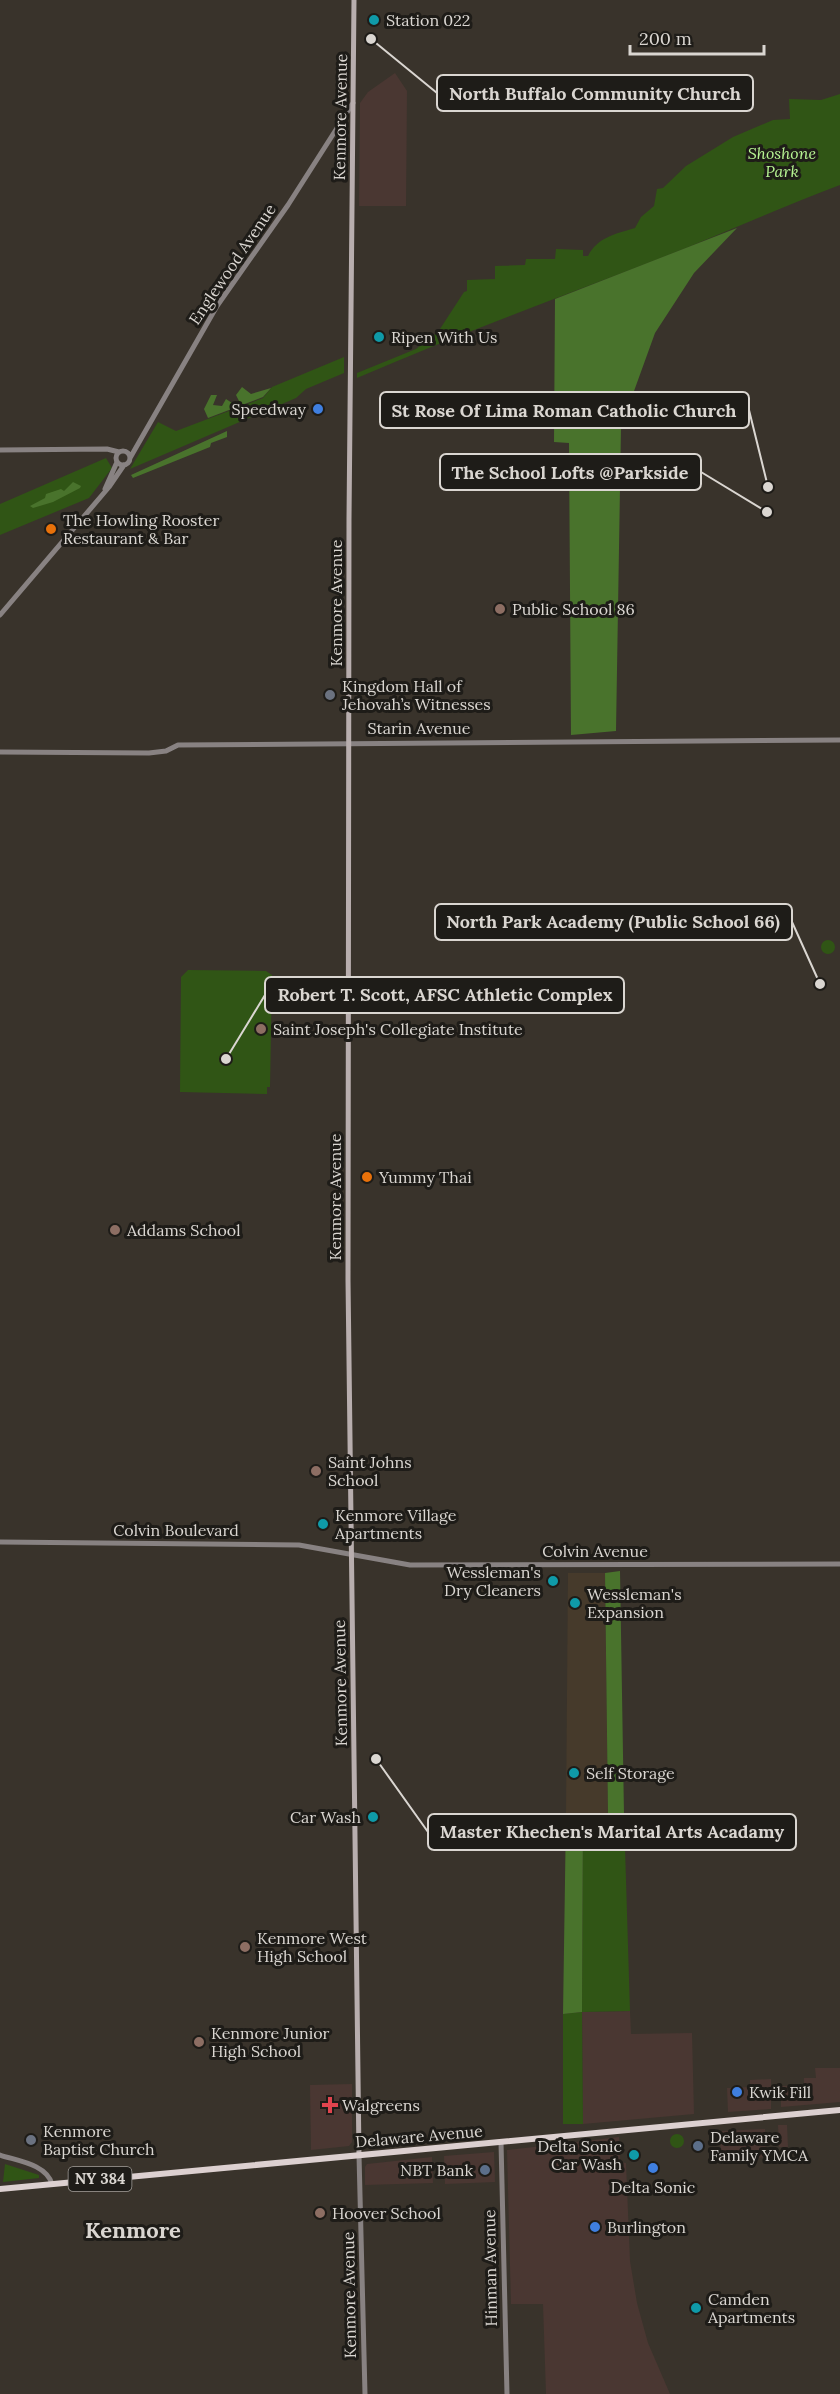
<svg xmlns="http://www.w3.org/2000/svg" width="840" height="2394" viewBox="0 0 840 2394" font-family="Lora,serif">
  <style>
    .commercial { fill: #4a3732 }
    .industrial { fill: #463a2b }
    .green { fill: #305515 }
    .forest { fill: #49732c }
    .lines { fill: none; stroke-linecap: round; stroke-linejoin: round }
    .tertiary { stroke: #888282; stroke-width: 5 }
    .secondary { stroke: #b8aeae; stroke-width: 5 }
    .primary { stroke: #dcd0d0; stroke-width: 6 }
    .culture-dot { fill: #0f9aa8; stroke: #1e1c18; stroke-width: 2 }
    .shop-dot { fill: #3f7fe0; stroke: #1e1c18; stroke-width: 2 }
    .food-dot { fill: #e8710a; stroke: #1e1c18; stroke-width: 2 }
    .education-dot { fill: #8d6e63; stroke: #1e1c18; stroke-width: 2 }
    .worship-dot { fill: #6b7280; stroke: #1e1c18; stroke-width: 2 }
    .health-dot { fill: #e0444e; stroke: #1e1c18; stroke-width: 2 }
    .service-dot { fill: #5c6f8a; stroke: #1e1c18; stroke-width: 2 }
    .labels { text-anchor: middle; stroke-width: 6; stroke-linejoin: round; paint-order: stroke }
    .shield { fill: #1e1c18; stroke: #a29e9a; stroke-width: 1.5 }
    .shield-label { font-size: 15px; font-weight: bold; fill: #dad6d1 }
    .poi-label { font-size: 16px; fill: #dad6d1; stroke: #1e1c18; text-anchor: start }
    .street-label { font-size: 16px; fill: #dad6d1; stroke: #1e1c18 }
    .park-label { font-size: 16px; font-style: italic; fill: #b7f593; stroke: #1e1c18 }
    .district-label { font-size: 22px; font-weight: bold; fill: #dad6d1; stroke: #1e1c18 }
    .leader { fill: none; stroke: #dad6d1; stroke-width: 2 }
    .callout-dot { fill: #dad6d1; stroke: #1e1c18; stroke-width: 2 }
    .callout { fill: #1e1c18; stroke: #dad6d1; stroke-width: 2 }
    .callout-label { font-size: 18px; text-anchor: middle; font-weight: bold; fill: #dad6d1 }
  </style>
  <rect width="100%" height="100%" fill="#39332b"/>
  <path class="commercial" d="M395,73L407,91L406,206H359L360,103L368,92Z
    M630,2011L631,2034L692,2033L694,2114L583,2124L582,2012Z
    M815,2068H840V2102L781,2107V2086L804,2085V2078H816Z
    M771,2079V2109L728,2112L727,2088L750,2087V2080Z
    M352,2084V2142L349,2146L311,2150L310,2085Z
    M778,2125H787L788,2147H779Z
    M765,2129L766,2157L721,2160L720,2131Z
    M619,2137L620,2162L626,2163L630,2261L637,2303L648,2343L670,2394H546L543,2304H511L507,2150Z
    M494,2152L495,2182L445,2184L444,2156Z
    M432,2157L433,2183L365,2185V2167L367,2164Z"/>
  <path class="industrial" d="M568,1573H605L608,1815L566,1814Z"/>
  <path class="green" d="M840,94V185C779,208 719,235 658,259C558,298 456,335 357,378V373L416,349L438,332L464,292L467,291V280L495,279V266L525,265L526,259H555L556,249L583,250V256H588C598,237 615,234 635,228L641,217L654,206L657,189L663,188L686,166L733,137L773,120L790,119L789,99L821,100Z
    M344,357V373L306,389L296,398L130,469L158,422L176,431L263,398L272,387Z
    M106,458L112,468L89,498L0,535V504Z
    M821 947a7 7 0 1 1 14 0a7 7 0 1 1-14 0Z
    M188,970L266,971L272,975L270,1087H267V1094L180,1092L181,977Z
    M583,1815H624L630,2011L582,2012L583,2124H563V2014L582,2012Z
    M670 2141a7 7 0 1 1 14 0a7 7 0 1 1-14 0Z
    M5,2164L39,2175V2178L3,2182Z"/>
  <path class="forest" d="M737,228L694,273L655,333L621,427L616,731L571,735L569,443L554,442L555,299Z
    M242,387L251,394L271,388L263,397L208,418L204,409L211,395H217L213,405L222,406L226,399L232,403L239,401L236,395Z
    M227,431V437L211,443L210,447L133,478L131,475Z
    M73,482L81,486L80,488L53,502L33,508L30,506L45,498L46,494L61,489L64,491Z
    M620,1571L624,1815H608L605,1573Z
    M566,1814L583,1815L582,2012L563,2014Z"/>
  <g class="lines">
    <path class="tertiary" d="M0,450L107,449L119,452
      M116 458a7 7 0 1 1 14 0a7 7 0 1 1-14 0Z
      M130,458L217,306L288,205L353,103
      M105,489L117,462
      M0,615L109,487L124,465
      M0,752L149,753L166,751L178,745L840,740
      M0,1542L299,1545L410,1565L840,1564
      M501,2142L507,2394
      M0,2155C18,2161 46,2164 52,2184
      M359,2155L365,2394"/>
    <path class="secondary" d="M354,0L349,519L348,1280L359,2155"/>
    <path class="primary" d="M0,2189L840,2110"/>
  </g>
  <g class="culture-dot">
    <circle cx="374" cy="20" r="6"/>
    <circle cx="379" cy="337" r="6"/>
    <circle cx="323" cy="1524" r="6"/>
    <circle cx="553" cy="1581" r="6"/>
    <circle cx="575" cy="1603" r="6"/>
    <circle cx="574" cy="1773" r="6"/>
    <circle cx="373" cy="1817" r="6"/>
    <circle cx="634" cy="2155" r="6"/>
    <circle cx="696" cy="2308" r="6"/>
  </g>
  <g class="shop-dot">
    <circle cx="318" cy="409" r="6"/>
    <circle cx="737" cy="2092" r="6"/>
    <circle cx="653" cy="2168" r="6"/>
    <circle cx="595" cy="2227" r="6"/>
  </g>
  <g class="food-dot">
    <circle cx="51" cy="529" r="6"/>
    <circle cx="367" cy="1177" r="6"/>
  </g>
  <g class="education-dot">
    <circle cx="500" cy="609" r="6"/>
    <circle cx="261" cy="1029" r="6"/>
    <circle cx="115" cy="1230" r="6"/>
    <circle cx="316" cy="1471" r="6"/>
    <circle cx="245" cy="1947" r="6"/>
    <circle cx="199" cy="2042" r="6"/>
    <circle cx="320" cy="2213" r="6"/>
  </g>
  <g class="worship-dot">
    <circle cx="330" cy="695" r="6"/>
    <circle cx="31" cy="2140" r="6"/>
  </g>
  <path class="health-dot" d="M327 2096h6v6h6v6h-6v6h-6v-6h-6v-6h6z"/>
  <g class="service-dot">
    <circle cx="698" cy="2146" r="6"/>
    <circle cx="485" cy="2170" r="6"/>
  </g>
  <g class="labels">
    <rect class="shield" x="68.5" y="2167" width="63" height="24" rx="4.5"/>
    <g class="shield-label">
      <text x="100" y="2184">NY 384</text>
    </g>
    <g class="poi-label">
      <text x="386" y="26">Station 022</text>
      <text x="391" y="343">Ripen With Us</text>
      <text x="306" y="415" text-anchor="end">Speedway</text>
      <text x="63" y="526">The Howling Rooster<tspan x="63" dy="18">Restaurant &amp; Bar</tspan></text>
      <text x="512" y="615">Public School 86</text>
      <text x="342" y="692">Kingdom Hall of<tspan x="342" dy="18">Jehovah’s Witnesses</tspan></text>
      <text x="273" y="1035">Saint Joseph's Collegiate Institute</text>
      <text x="379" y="1183">Yummy Thai</text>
      <text x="127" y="1236">Addams School</text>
      <text x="328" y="1468">Saint Johns<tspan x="328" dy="18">School</tspan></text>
      <text x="335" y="1521">Kenmore Village<tspan x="335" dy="18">Apartments</tspan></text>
      <text x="541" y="1578" text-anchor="end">Wessleman's<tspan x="541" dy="18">Dry Cleaners</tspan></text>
      <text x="587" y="1600">Wessleman's<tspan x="587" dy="18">Expansion</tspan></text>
      <text x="586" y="1779">Self Storage</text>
      <text x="361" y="1823" text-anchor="end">Car Wash</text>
      <text x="257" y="1944">Kenmore West<tspan x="257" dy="18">High School</tspan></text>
      <text x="211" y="2039">Kenmore Junior<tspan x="211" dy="18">High School</tspan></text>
      <text x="749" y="2098">Kwik Fill</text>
      <text x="342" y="2111">Walgreens</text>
      <text x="43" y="2137">Kenmore<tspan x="43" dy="18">Baptist Church</tspan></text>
      <text x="710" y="2143">Delaware<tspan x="710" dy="18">Family YMCA</tspan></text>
      <text x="622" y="2152" text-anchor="end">Delta Sonic<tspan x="622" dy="18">Car Wash</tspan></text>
      <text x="473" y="2176" text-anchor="end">NBT Bank</text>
      <text x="653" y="2193" text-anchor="middle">Delta Sonic</text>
      <text x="332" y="2219">Hoover School</text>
      <text x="607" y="2233">Burlington</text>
      <text x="708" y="2305">Camden<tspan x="708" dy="18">Apartments</tspan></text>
    </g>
    <g class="street-label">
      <text transform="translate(340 117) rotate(-89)" y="6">Kenmore Avenue</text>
      <text transform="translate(232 264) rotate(-56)" y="6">Englewood Avenue</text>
      <text transform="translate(336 603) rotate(-90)" y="6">Kenmore Avenue</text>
      <text x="419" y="734">Starin Avenue</text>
      <text transform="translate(335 1197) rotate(-90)" y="6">Kenmore Avenue</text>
      <text x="176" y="1536">Colvin Boulevard</text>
      <text x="595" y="1557">Colvin Avenue</text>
      <text transform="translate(340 1683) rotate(-91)" y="6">Kenmore Avenue</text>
      <text transform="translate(419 2136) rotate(-5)" y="6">Delaware Avenue</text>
      <text transform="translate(490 2268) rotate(-91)" y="6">Hinman Avenue</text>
      <text transform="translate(349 2295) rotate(-91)" y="6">Kenmore Avenue</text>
    </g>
    <g class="park-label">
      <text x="782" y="159">Shoshone<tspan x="782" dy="18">Park</tspan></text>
    </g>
    <g class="district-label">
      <text x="133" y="2238">Kenmore</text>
    </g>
  </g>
  <path class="leader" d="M371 39L437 93M768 487L749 410M767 512L701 472M820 984L792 922M226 1059L265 995M376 1759L428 1832"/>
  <g class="callout-dot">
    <circle cx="371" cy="39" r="6"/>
    <circle cx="768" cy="487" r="6"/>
    <circle cx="767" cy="512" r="6"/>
    <circle cx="820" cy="984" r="6"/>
    <circle cx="226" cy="1059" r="6"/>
    <circle cx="376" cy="1759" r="6"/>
  </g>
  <g class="callout">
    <rect x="437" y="75" width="316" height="36" rx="6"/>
    <rect x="380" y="392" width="369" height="36" rx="6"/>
    <rect x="440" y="454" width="261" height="36" rx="6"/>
    <rect x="435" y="904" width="357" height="36" rx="6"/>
    <rect x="265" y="977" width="359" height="36" rx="6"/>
    <rect x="428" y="1814" width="368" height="36" rx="6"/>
  </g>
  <g class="callout-label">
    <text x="595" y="100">North Buffalo Community Church</text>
    <text x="564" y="417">St Rose Of Lima Roman Catholic Church</text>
    <text x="570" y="479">The School Lofts @Parkside</text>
    <text x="613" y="928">North Park Academy (Public School 66)</text>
    <text x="445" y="1001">Robert T. Scott, AFSC Athletic Complex</text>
    <text x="612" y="1838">Master Khechen's Marital Arts Acadamy</text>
  </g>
  <path d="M630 45v9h134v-9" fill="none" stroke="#dad6d1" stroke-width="3"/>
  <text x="639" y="45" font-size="18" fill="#dad6d1" stroke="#1e1c18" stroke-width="4.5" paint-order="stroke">200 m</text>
</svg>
